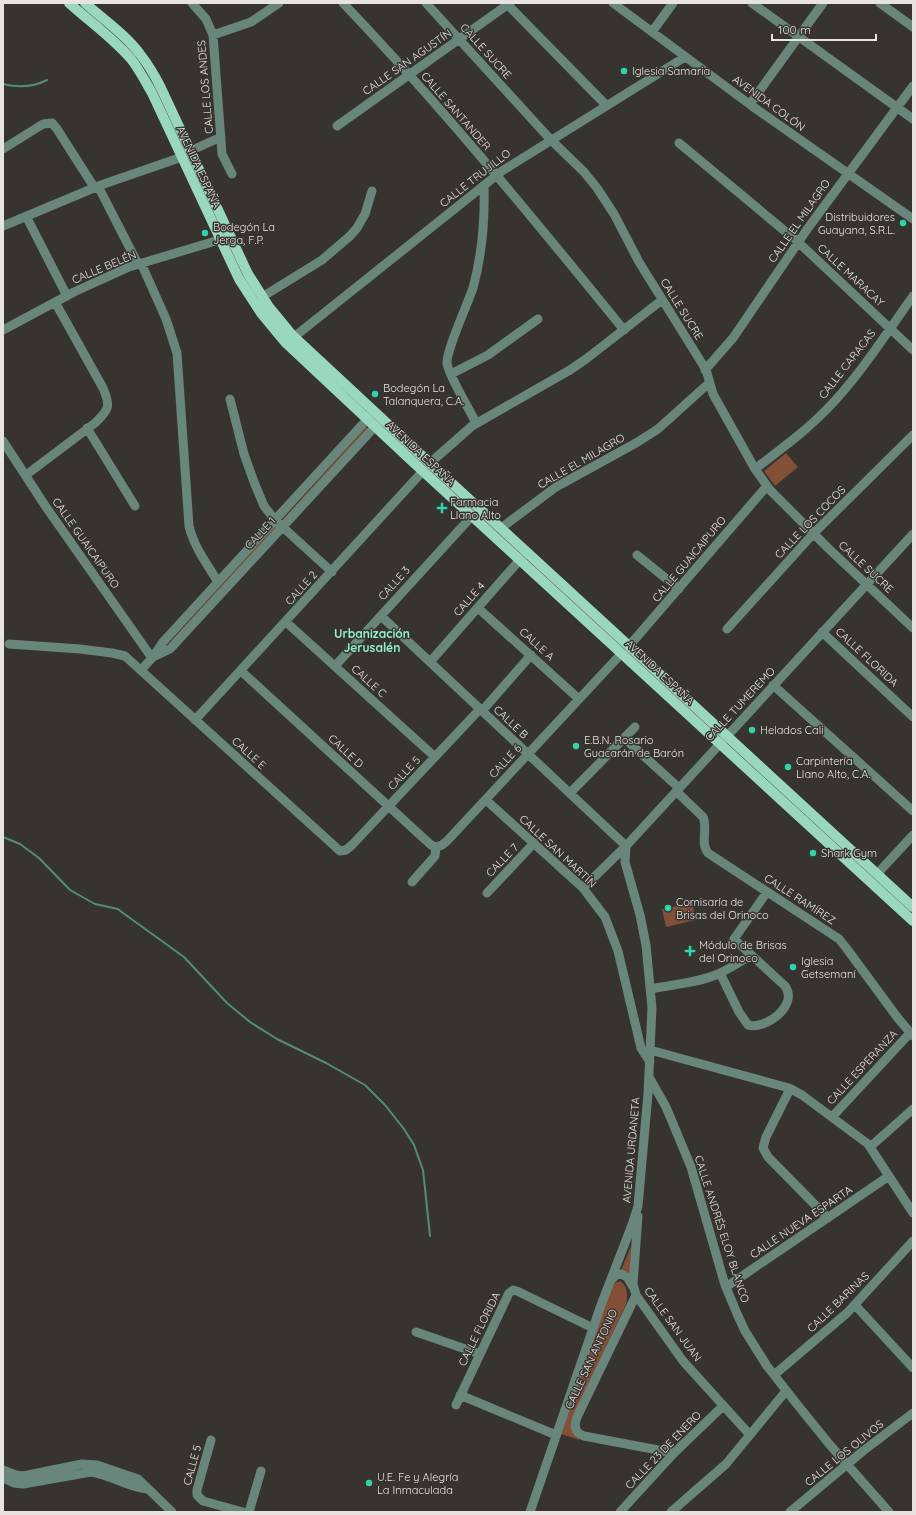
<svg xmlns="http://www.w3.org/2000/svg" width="916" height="1515" viewBox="0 0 916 1515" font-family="Quicksand,sans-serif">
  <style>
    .green { fill: #834f36 }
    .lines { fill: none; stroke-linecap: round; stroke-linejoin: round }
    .stream { stroke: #538b7c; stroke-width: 2 }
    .minor { stroke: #68867b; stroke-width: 9 }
    .major { stroke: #9ad7c1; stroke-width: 10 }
    .poi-dot { fill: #2fd4aa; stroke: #373331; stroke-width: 1.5 }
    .labels { text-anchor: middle; stroke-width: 3; stroke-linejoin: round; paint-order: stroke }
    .street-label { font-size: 11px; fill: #e6e3e2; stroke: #373331 }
    .poi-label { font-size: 11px; fill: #e6e3e2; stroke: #373331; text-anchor: start }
    .neighbourhood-label { font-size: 12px; font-weight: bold; fill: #92f0d0; stroke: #373331 }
  </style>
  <rect width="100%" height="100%" fill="#373331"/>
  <path class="green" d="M366,427L368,428L284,520L283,519Z
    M390,432L520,552V553L519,554L388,434Z
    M786,453L798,467L775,486L764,471Z
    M275,526L277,528L173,640H172Z
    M530,561L717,733V734L528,562Z
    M692,903L696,920L666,927L662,909Z
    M631,1246L630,1274L621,1270Z
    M620,1281C628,1286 628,1295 626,1304L571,1422V1430L580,1440L561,1434L612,1286L615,1283Z"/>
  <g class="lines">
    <path class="stream" d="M3,84C18,88 33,87 47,80
      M3,837L20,844L39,858L70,890L95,904L118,909L123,913L184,957L227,1003L250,1022L277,1039L326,1063L365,1085L385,1105L404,1129L414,1145L423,1170L430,1236"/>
    <path class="minor" d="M192,3L206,19L213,35L222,154L232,174
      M343,3C442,107 533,218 624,330
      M426,3L550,139L584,172L597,188L614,214L639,262L703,365L707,373L713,394L755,469L770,490L828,548L913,628
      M506,3L606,105
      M613,3L752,106L913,219
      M752,3L913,119
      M880,3L913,27
      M652,32L673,3
      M213,35L251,22L279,3
      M750,104L823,3
      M337,126L510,3
      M679,143L798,242L913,350
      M3,149L43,124L52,123L57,129L94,187
      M190,151L221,137
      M98,186L138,264
      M26,216L67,296
      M3,226L101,185L182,157
      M141,263L166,319L177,353L189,526C194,547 207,564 218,582
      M262,297L322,260L350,236L357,228L365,214L372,191
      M3,330L74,292L129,267L219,240
      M294,337L502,171L685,57
      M705,370L733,338L808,228L913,86
      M451,374L488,355L538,319
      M230,399L244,454L254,482L264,506L275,520L332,572
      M476,423C469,408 449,377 447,363C446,351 468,303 473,288C482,255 485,219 484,185
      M87,428L135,506
      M3,441L46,507L152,658
      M430,463L472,426L570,370L586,359L662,300
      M755,469C781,449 806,431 828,408C860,375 886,334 913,296
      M26,475L95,423C109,410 111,406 103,388L55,302
      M501,528L556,487L636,443L658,429L709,383
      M637,555L679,589
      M478,608L579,699
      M381,616L626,846
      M286,622L435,757
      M727,629L813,534L913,435
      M822,632L913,717
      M9,644L80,649L112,653L125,656L340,851L346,850L352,845L480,709
      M629,646L767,486
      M153,657L170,649L382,419
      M430,662L524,555
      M335,666L472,516
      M141,670L152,658L163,642L372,414
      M241,671L431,845L436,847
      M773,685L913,811
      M482,711L531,655
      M195,720L423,471
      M624,738L679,788
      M676,791L703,817C708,829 700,843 708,853L839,939L847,949L897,1017L913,1036
      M570,793L635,727
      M486,800L583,888L605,917L618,951L641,1048L650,1062
      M436,847L442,845L447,841L621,654
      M877,874L913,835
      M412,882L435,856L436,847
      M583,888L626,846L913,534
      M487,893L534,843
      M720,973L739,1012L748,1025C766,1030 799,1005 785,986L734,939L767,892
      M650,989C672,985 697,983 718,974C729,969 740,962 750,956
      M650,1050L789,1088L802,1095L868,1144L913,1213
      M649,1077L666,1107L691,1167L725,1285L738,1316L745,1331L767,1366L796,1403L830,1445L889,1512
      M790,1089L766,1137L763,1148L768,1157L828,1218
      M832,1117L910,1033
      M870,1147L913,1109
      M638,1216L633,1284L636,1295L683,1361L750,1435
      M611,1280L616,1275L621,1274L627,1277L633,1287
      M726,1287L889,1176
      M636,1295L578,1415C574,1424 573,1432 584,1436L674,1453
      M855,1305L913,1368
      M416,1332L480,1354
      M774,1375L847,1313L913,1241
      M460,1395L556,1435
      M456,1405L509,1293L513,1290L517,1291L593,1328
      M211,1440L197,1490V1495L203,1501L243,1512
      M3,1470L16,1475L23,1476L82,1464L97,1465L138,1479L172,1512
      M3,1478L14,1483L23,1484L91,1472C111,1475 127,1487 147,1489
      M249,1512L261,1471
      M530,1512L601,1305L632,1225L638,1206L648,1094L652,1008L646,945L640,915L625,862L626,846
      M620,1512L674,1453L723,1406
      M671,1512L726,1464L786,1391
      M790,1512L863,1451L913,1413"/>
    <path class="major" d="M69,3C89,21 113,38 131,59C139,69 145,81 152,93L239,279L261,313L285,342L413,462L913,921
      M85,3C103,19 125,34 140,54C148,64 155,76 161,88L248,274L269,307L292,335L420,454L913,907"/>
  </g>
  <g class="poi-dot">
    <circle cx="624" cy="71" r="4"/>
    <circle cx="903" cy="223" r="4"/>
    <circle cx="205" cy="233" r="4"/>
    <circle cx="375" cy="394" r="4"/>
    <path d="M440 502h4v4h4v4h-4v4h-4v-4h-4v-4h4z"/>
    <circle cx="752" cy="730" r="4"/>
    <circle cx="576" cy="746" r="4"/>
    <circle cx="788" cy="767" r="4"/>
    <circle cx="813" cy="853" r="4"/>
    <circle cx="668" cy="908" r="4"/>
    <path d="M688 945h4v4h4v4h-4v4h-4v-4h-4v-4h4z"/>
    <circle cx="793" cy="967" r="4"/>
    <circle cx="369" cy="1483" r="4"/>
  </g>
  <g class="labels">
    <g class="street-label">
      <text transform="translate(486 51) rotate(48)" y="4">CALLE SUCRE</text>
      <text transform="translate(407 62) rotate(-35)" y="4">CALLE SAN AGUSTÍN</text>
      <text transform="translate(205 87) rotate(-95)" y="4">CALLE LOS ANDES</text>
      <text transform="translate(769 103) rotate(36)" y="4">AVENIDA COLÓN</text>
      <text transform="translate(456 111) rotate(49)" y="4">CALLE SANTANDER</text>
      <text transform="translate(199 167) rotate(65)" y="4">AVENIDA ESPAÑA</text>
      <text transform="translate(475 178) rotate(-38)" y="4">CALLE TRUJILLO</text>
      <text transform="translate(799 221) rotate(-55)" y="4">CALLE EL MILAGRO</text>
      <text transform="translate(104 267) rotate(-23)" y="4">CALLE BELÉN</text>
      <text transform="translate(851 275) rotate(43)" y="4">CALLE MARACAY</text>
      <text transform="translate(682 309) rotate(58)" y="4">CALLE SUCRE</text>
      <text transform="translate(847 364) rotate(-52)" y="4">CALLE CARACAS</text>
      <text transform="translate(421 453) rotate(43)" y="4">AVENIDA ESPAÑA</text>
      <text transform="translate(581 461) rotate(-30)" y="4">CALLE EL MILAGRO</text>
      <text transform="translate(810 522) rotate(-46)" y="4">CALLE LOS COCOS</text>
      <text transform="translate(260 533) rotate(-47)" y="4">CALLE 1</text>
      <text transform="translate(86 543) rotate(55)" y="4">CALLE GUAICAIPURO</text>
      <text transform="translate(689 559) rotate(-50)" y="4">CALLE GUAICAIPURO</text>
      <text transform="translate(866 567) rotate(43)" y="4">CALLE SUCRE</text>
      <text transform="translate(394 583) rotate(-48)" y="4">CALLE 3</text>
      <text transform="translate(301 588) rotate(-48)" y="4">CALLE 2</text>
      <text transform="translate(469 599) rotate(-49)" y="4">CALLE 4</text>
      <text transform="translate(537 644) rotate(42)" y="4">CALLE A</text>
      <text transform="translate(867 657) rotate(43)" y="4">CALLE FLORIDA</text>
      <text transform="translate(660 672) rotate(43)" y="4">AVENIDA ESPAÑA</text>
      <text transform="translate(369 681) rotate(42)" y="4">CALLE C</text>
      <text transform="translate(740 704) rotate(-47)" y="4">CALLE TUMEREMO</text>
      <text transform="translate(511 722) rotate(43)" y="4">CALLE B</text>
      <text transform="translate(346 751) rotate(43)" y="4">CALLE D</text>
      <text transform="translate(249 753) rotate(42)" y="4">CALLE E</text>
      <text transform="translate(505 761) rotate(-47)" y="4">CALLE 6</text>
      <text transform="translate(404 773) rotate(-47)" y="4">CALLE 5</text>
      <text transform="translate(558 851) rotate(43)" y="4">CALLE SAN MARTÍN</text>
      <text transform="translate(502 860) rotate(-46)" y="4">CALLE 7</text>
      <text transform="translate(800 899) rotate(33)" y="4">CALLE RAMÍREZ</text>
      <text transform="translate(862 1067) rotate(-47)" y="4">CALLE ESPERANZA</text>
      <text transform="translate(631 1150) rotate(-85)" y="4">AVENIDA URDANETA</text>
      <text transform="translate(801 1222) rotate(-34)" y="4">CALLE NUEVA ESPARTA</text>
      <text transform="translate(722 1229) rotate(72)" y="4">CALLE ANDRÉS ELOY BLANCO</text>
      <text transform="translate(838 1302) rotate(-44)" y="4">CALLE BARINAS</text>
      <text transform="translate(673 1324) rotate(54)" y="4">CALLE SAN JUAN</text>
      <text transform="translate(479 1329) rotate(-64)" y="4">CALLE FLORIDA</text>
      <text transform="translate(591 1359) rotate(-65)" y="4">CALLE SAN ANTONIO</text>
      <text transform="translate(663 1450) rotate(-46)" y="4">CALLE 23 DE ENERO</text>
      <text transform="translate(844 1453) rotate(-39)" y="4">CALLE LOS OLIVOS</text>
      <text transform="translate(192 1465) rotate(-75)" y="4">CALLE 5</text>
    </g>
    <g class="poi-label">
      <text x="632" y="75">Iglesia Samaria</text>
      <text x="895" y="221" text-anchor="end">Distribuidores<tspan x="895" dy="13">Guayana, S.R.L.</tspan></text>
      <text x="213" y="231">Bodegón La<tspan x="213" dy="13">Jerga, F.P.</tspan></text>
      <text x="383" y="392">Bodegón La<tspan x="383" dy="13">Talanquera, C.A.</tspan></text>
      <text x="450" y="506">Farmacia<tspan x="450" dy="13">Llano Alto</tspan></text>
      <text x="760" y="734">Helados Cali</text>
      <text x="584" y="744">E.B.N. Rosario<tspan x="584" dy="13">Guacarán de Barón</tspan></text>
      <text x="796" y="765">Carpintería<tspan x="796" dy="13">Llano Alto, C.A.</tspan></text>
      <text x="821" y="857">Shark Gym</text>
      <text x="676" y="906">Comisaría de<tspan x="676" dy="13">Brisas del Orinoco</tspan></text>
      <text x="699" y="949">Módulo de Brisas<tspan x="699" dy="13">del Orinoco</tspan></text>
      <text x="801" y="965">Iglesia<tspan x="801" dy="13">Getsemaní</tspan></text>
      <text x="377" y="1481">U.E. Fe y Alegría<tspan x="377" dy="13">La Inmaculada</tspan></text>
    </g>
    <g class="neighbourhood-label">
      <text x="372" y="638">Urbanización<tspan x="372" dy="14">Jerusalén</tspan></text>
    </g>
  </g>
  <rect width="916" height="1515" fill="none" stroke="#e6e3e2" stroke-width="8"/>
  <path d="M772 34v6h104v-6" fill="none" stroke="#e6e3e2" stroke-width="2"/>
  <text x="778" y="34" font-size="12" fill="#e6e3e2" stroke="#373331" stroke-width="3" paint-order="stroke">100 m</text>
</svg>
